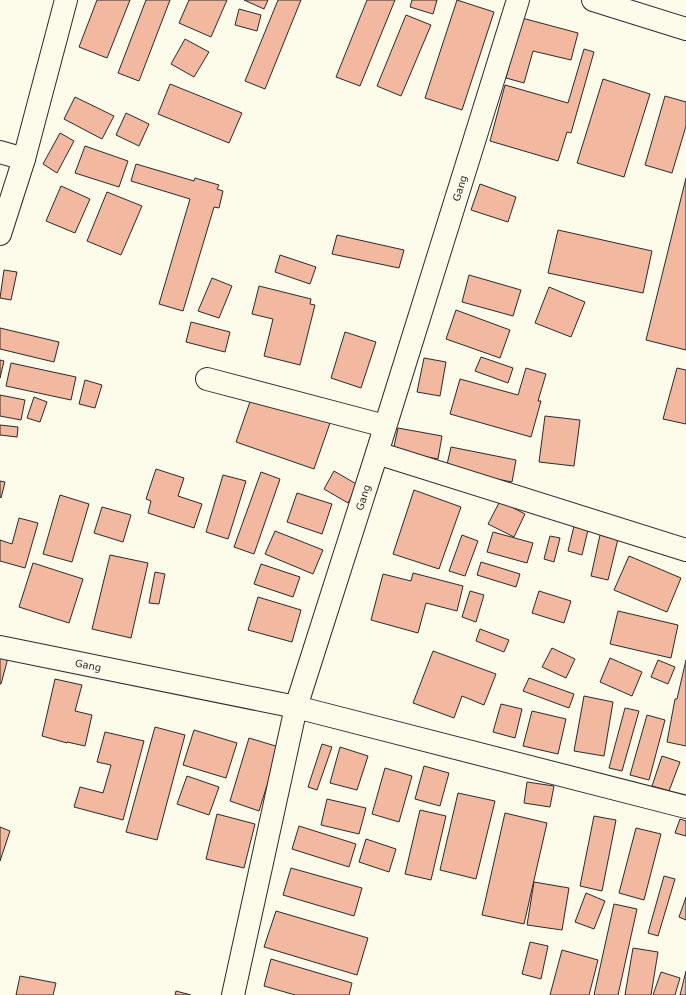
<svg xmlns="http://www.w3.org/2000/svg" width="686" height="995" viewBox="0 0 686 995" font-family="'DejaVu Sans',sans-serif">
  <style>
    .building { fill: #f2b8a0; stroke: #2b2b2b }
    .lines { fill: none; stroke-linecap: round; stroke-linejoin: round }
    .street-casing { stroke: #2b2b2b; stroke-width: 24 }
    .secondary-casing { stroke: #2b2b2b; stroke-width: 24 }
    .highway-casing { stroke: #2b2b2b; stroke-width: 24 }
    .street { stroke: #fdfbea; stroke-width: 22 }
    .secondary { stroke: #fdfbea; stroke-width: 22 }
    .highway { stroke: #fdfbea; stroke-width: 22 }
    .labels { text-anchor: middle; stroke-width: 3; stroke-linejoin: round; paint-order: stroke }
    .street-label { font-size: 10px; fill: #2b2b2b; stroke: #fdfbea }
  </style>
  <rect width="100%" height="100%" fill="#fdfbea"/>
  <path class="building" d="M97,0H130L107,58L79,47Z
    M146,0H170L139,81L118,73Z
    M189,0H227L211,37L179,23Z
    M244,0H268L264,9Z
    M278,0H301L265,89L245,81Z
    M367,0H395L360,86L336,77Z
    M412,0H437L433,14L410,7Z
    M457,0L494,12L462,110L425,98Z
    M239,9L261,15L257,31L235,25Z
    M406,15L431,25L401,96L377,86Z
    M522,18L578,33L571,60L533,51L524,83L506,78Z
    M185,39L209,52L194,77L171,64Z
    M584,49L594,52L571,133L567,132L558,161L490,141L505,85L568,103Z
    M603,79L650,94L624,177L577,163Z
    M170,84L242,113L229,143L158,114Z
    M665,96L686,102V126L672,173L645,165Z
    M75,97L114,116L102,139L64,119Z
    M126,113L149,124L139,146L116,135Z
    M60,133L74,141L57,173L43,164Z
    M85,146L128,161L119,187L75,173Z
    M136,164L194,181L195,178L219,185L217,189L223,191L219,208L214,207L183,311L159,304L190,199L131,181Z
    M686,178V350L646,340Z
    M480,184L516,197L508,222L471,210Z
    M61,186L90,199L75,233L46,221Z
    M107,192L142,206L121,255L87,241Z
    M558,230L652,251L643,293L548,273Z
    M337,235L404,250L399,268L332,254Z
    M280,255L316,267L310,284L275,272Z
    M4,270L17,272L11,300L0,298Z
    M469,275L521,290L513,316L462,302Z
    M212,278L232,286L219,318L198,311Z
    M259,286L311,299L310,304L315,305L300,365L264,356L273,319L252,314Z
    M549,287L585,302L571,337L535,323Z
    M456,310L510,330L500,358L446,339Z
    M191,322L230,332L225,352L186,342Z
    M0,328L59,342L54,362L0,349Z
    M345,332L376,342L361,388L331,378Z
    M481,357L513,368L508,383L475,371Z
    M424,358L446,362L440,396L417,392Z
    M0,360L4,361L0,378Z
    M11,363L76,377L71,400L6,386Z
    M526,368L546,374L538,401H541L531,437L450,414L460,379L518,395Z
    M677,368L686,370V424L663,419Z
    M85,380L102,385L95,408L79,404Z
    M0,395L25,400L21,420L0,416Z
    M252,396L330,423L314,469L236,442Z
    M34,397L47,402L40,422L27,418Z
    M545,416L580,420L574,466L539,462Z
    M0,425L18,427L17,437L0,435Z
    M398,428L442,436L438,459L393,451Z
    M451,447L516,460L512,482L446,469Z
    M156,469L184,478L178,496L202,504L194,528L148,513L151,501L146,499Z
    M334,471L358,485L348,503L324,489Z
    M261,472L280,479L254,554L234,547Z
    M223,475L246,481L228,539L206,532Z
    M0,481L5,482L1,498L0,497Z
    M414,490L461,507L439,569L393,554Z
    M297,493L332,504L322,534L287,522Z
    M60,495L89,504L72,562L43,554Z
    M500,501L525,514L514,537L488,524Z
    M102,507L131,515L123,542L94,533Z
    M19,518L38,523L25,568L0,561V540L12,544Z
    M574,526L588,530L582,555L568,551Z
    M275,531L323,550L313,574L265,554Z
    M493,532L533,543L527,563L487,552Z
    M462,535L478,541L465,576L449,571Z
    M600,535L618,539L608,580L591,576Z
    M550,536L560,538L554,562L544,559Z
    M110,555L148,563L131,638L92,629Z
    M629,556L681,578L667,612L614,590Z
    M481,562L520,574L516,587L477,575Z
    M33,563L83,579L69,623L19,607Z
    M261,564L300,577L293,597L254,584Z
    M155,572L165,574L159,604L149,603Z
    M413,573L463,586L457,611L426,603L418,633L371,620L383,574L411,581Z
    M470,591L484,595L476,622L462,617Z
    M539,591L571,601L564,623L532,613Z
    M258,597L301,610L292,642L248,630Z
    M618,611L678,625L671,658L610,644Z
    M480,629L509,640L504,652L476,641Z
    M552,648L575,659L566,678L542,667Z
    M0,651L9,654L1,684H0Z
    M433,651L496,674L484,705L462,696L454,718L413,703Z
    M610,658L642,672L632,696L600,682Z
    M658,660L675,667L668,684L651,677Z
    M686,660V746L667,742L675,699H677Z
    M529,678L574,694L569,708L523,691Z
    M55,679L82,685L75,711L92,715L85,746L67,742V743L42,736Z
    M584,696L613,702L604,756L574,751Z
    M501,704L522,709L515,738L493,732Z
    M625,708L639,711L622,771L609,768Z
    M532,711L566,719L558,754L523,746Z
    M647,715L665,720L649,780L630,775Z
    M155,727L185,735L157,840L126,832Z
    M194,730L237,743L226,778L183,765Z
    M105,732L144,741L123,820L74,807L80,787L103,793L111,765L97,762Z
    M249,738L279,747L259,811L230,801Z
    M322,744L332,747L317,790L308,787Z
    M340,747L368,756L357,790L330,783Z
    M662,756L680,762L669,791L652,786Z
    M424,766L449,773L440,806L415,799Z
    M385,768L412,776L399,822L372,814Z
    M187,776L219,787L209,815L177,804Z
    M527,782L554,786L550,807L524,803Z
    M458,793L495,801L476,879L440,870Z
    M327,799L366,808L359,834L321,825Z
    M420,810L446,816L431,880L405,874Z
    M505,813L547,823L524,924L482,915Z
    M217,814L255,824L244,868L206,859Z
    M594,816L616,820L602,891L580,886Z
    M680,819L686,821V836L675,833Z
    M299,826L356,844L349,867L292,849Z
    M0,827L10,831L0,861Z
    M636,828L661,834L644,900L619,893Z
    M366,839L396,849L389,872L359,862Z
    M291,868L362,888L354,916L283,895Z
    M664,876L675,879L658,936L648,933Z
    M534,882L569,888L562,930L527,925Z
    M586,893L605,901L594,929L575,922Z
    M686,897V920L679,917Z
    M614,904L637,909L618,995H594Z
    M276,911L368,938L357,975L264,947Z
    M530,942L548,946L541,979L522,974Z
    M633,948L658,952L651,995H625Z
    M562,950L598,960L589,995H550Z
    M271,959L352,983L349,995H295L264,986Z
    M686,971V995H680Z
    M661,972L680,978L675,995H653Z
    M20,976L56,983L53,995H16Z
    M176,991L191,995H175Z"/>
  <g class="lines">
    <defs>
      <g id="street">
        <path d="M0,152L24,159"/>
        <path d="M207,379L385,426"/>
        <path d="M377,453L686,550"/>
        <path id="s1" d="M0,647L296,707L377,453L518,0"/>
        <path d="M233,995L296,707L686,807"/>
      </g>
      <path id="secondary" d="M0,234L24,159L66,0"/>
      <path id="highway" d="M593,0L686,29"/>
    </defs>
    <use href="#street" class="street-casing"/>
    <use href="#secondary" class="secondary-casing"/>
    <use href="#highway" class="highway-casing"/>
    <use href="#street" class="street"/>
    <use href="#secondary" class="secondary"/>
    <use href="#highway" class="highway"/>
  </g>
  <g class="labels">
    <g class="street-label">
      <text dy="4" stroke="none"><textPath href="#s1" startOffset="846">Gang</textPath></text>
      <text dy="4" stroke="none"><textPath href="#s1" startOffset="522">Gang</textPath></text>
      <text dy="4" stroke="none"><textPath href="#s1" startOffset="90">Gang</textPath></text>
    </g>
  </g>
</svg>
